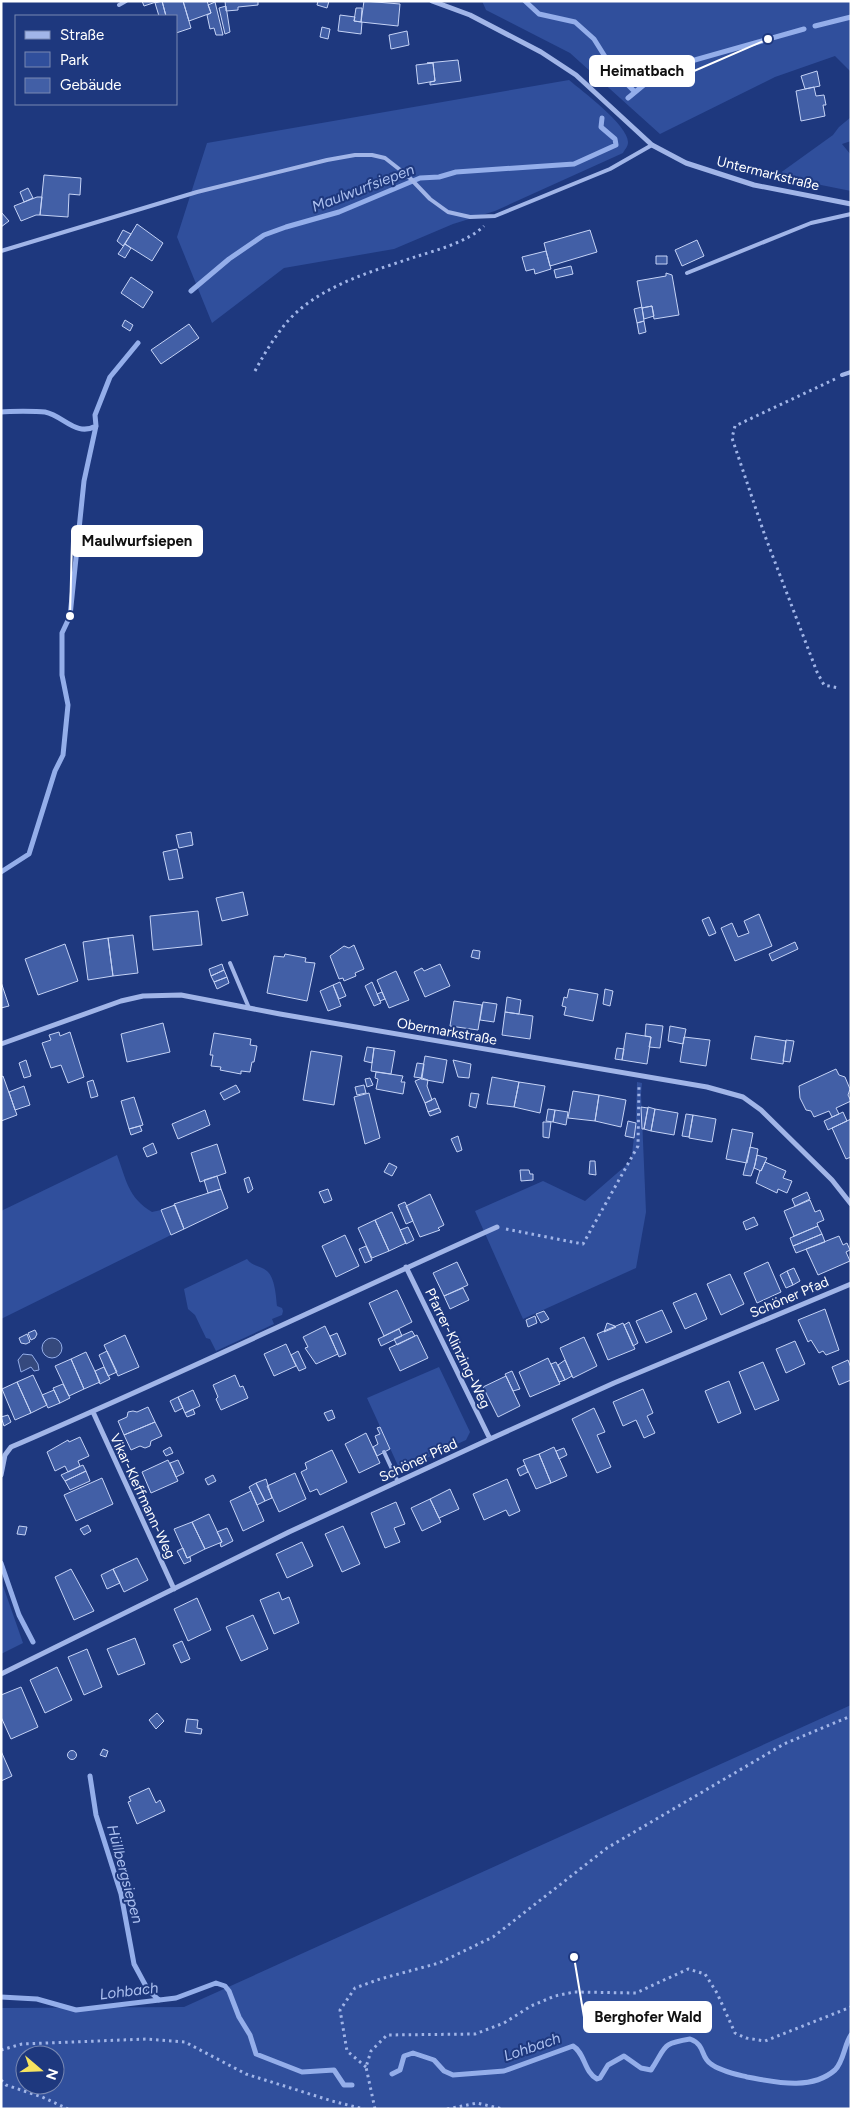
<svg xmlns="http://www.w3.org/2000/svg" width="852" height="2110" viewBox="0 0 852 2110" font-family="Figtree,sans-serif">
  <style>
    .green { fill: #304f9c; fill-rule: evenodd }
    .water { fill: #35497d; stroke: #94aeea }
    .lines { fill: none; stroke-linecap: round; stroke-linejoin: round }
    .stream { stroke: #94aeea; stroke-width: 5 }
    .building { fill: #425fa6; stroke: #c5d3f6 }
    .path { stroke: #a1b5e8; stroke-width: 3; stroke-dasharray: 2.5 4; stroke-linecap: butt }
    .lane { stroke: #a1b5e8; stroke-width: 4 }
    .street { stroke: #a1b5e8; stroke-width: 5 }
    .labels { text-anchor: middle; stroke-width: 4; stroke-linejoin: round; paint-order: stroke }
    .street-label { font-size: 14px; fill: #fff; stroke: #1e387e }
    .water-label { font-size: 15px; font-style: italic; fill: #acc0f0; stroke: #1e387e }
    .leader { fill: none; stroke: #fff; stroke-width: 2 }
    .callout-dot { fill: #fff; stroke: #1e387e; stroke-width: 2 }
    .callout { fill: #fff; stroke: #fff; stroke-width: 2 }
    .callout-label { font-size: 15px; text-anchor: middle; font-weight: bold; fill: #111 }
  </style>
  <rect width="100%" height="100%" fill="#1e387e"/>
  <path class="green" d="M482,1H851V72L835,56L775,77L660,134L570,53L486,10Z
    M569,80C582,91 628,125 628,142C628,147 625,149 623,153L495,211L453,224L394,249L284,268L212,323L177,237L207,143Z
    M851,117V141L842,144L851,155V191L776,176L833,135L839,127Z
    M637,1082L642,1083L641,1094L646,1212L636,1268L523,1319L475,1211L543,1181L585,1201L631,1161L636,1122Z
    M117,1155C126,1179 128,1198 152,1212L161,1210L171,1235L1,1319V1211Z
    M247,1259C253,1267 260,1265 267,1271C275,1278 276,1296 277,1306L282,1308L283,1311L282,1315L272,1319L274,1324L216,1351L210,1339L206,1338L195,1315L188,1309L184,1289Z
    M439,1367L470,1432L466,1440L400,1470L367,1398Z
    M1,1580L23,1643L1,1654Z
    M851,1705V2109H1V2008L184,2007ZM25,2055H55V2085H25Z"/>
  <path class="water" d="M42 1348a10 10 0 1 1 20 0a10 10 0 1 1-20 0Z
    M23,1354L32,1355L38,1364L39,1370L34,1371L31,1367L21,1372L18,1360Z"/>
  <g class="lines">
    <path class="stream" d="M525,1L539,14L575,22L594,39L614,71L635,92
      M815,26L851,17
      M628,98L663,69L804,29
      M191,291L229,259L264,235L286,227L339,212L420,178L439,177L456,172L574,164L616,145L615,139L601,127L602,118
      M1,412C9,411 37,411 45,412C64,416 76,437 96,426
      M1,872L29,854L55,771L63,755L68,705L62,675V633L70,616L84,481L96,426L95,415L110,377L138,343
      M1,1563L19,1615L33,1642
      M90,1776L96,1815L121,1894L134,1964L148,1990L159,2000
      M1,1997L37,1999L76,2010L176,1998L216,1983L225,1986L229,1991L239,2017L250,2035L256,2054L302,2072L334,2070L344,2085H352
      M392,2074L400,2070L404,2056L413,2053L434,2060L444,2071L453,2075L504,2071L573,2046C585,2053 584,2072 597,2079L600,2078L608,2065L624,2056L641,2068L651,2070C667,2046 660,2044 690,2039C706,2045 700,2057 711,2064C720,2071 735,2074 747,2077C775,2082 811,2091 835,2070C844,2061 844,2045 851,2035"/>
  </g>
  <path class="building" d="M142,1H159L144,6Z
    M162,1H183L191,28L176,33V16H166Z
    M162,1L166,16H159L155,3Z
    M183,1H207L211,13L189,21Z
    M225,1H258V5L238,7V10L226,11Z
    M318,1H329L327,8L317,5Z
    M364,1L400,4L398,26L361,22Z
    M215,2L223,35H216L214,28L210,29L207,15L211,13L208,5Z
    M226,6L230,32L225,34L219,8Z
    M356,8H362L361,22L354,21Z
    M340,15L355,17L354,21L362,22L361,34L338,31Z
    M322,27L330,29L328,39L320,37Z
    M407,31L409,45L391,49L389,35Z
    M458,60L461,81L430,85V82L435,81L433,63H427Z
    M433,63L435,81L418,84L416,65Z
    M817,71L820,86L805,89L801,76Z
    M814,87L816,96L824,95L826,105H823L825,116L801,121L796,91Z
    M44,175L81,178L80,195L69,194L68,217L40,215Z
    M28,188L33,198L24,202L20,192Z
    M37,197H42L40,215H36L21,221L14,206Z
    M1,212L9,221L1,227Z
    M137,224L163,243L152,261L125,244Z
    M123,230L131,234L123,246L117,241Z
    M590,230L597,252L550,266L544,243Z
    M697,240L704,256L682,266L675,250Z
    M125,244L131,248L125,258L118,254Z
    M546,251L551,269L535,274L534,269L526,271L522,257Z
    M656,256H667V264H656Z
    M571,266L573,274L556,278L554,270Z
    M666,273L672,275L679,315L654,319L652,306L642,308L637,281L666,276Z
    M131,277L153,292L143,308L121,293Z
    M652,306L654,316L644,319L642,308Z
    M642,307L644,321L637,323L634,309Z
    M125,320L133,325L130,331L122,326Z
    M644,321L646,332L639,334L637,323Z
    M189,324L199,338L161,364L151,350Z
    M191,832L193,845L179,848L176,835Z
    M177,849L183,878L169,880L163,852Z
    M243,892L248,915L222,921L216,898Z
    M198,911L202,945L153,950L150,916Z
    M759,914L772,946L735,961L721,928L732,923L738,937L749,933L744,921Z
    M709,917L716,933L709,936L702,920Z
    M133,935L138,973L113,976L108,938Z
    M108,938L113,976L88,980L83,942Z
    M795,942L798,949L772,961L769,954Z
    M65,944L78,981L38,995L25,959Z
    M354,945L364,969L355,973L356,976L344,981L343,978L339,979L330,956L344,946L349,948Z
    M473,950L480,951L479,959L471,957Z
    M285,954L306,958L305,962L315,963L307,1001L267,993L274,956L284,957Z
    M222,964L224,970L211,976L209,969Z
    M440,964L450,986L425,997L414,972L422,968L424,971Z
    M224,970L227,977L214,982L211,976Z
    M396,971L409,1000L389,1008L377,980Z
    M227,977L229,983L217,989L214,982Z
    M1,982L9,1006L1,1008Z
    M340,982L346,996L339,999L333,985Z
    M372,982L381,1003L374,1006L365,986Z
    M333,985L341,1006L328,1011L320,991Z
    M569,989L598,994L593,1021L564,1015L566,1007L562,1006L564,997L567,998Z
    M605,989L613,991L610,1006L603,1004Z
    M382,992L385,999L380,1001L377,994Z
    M507,997L521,1000L519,1014L505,1012Z
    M454,1001L482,1005L478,1030L450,1026Z
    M483,1002L497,1004L494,1022L480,1020Z
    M505,1012L533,1016L530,1039L502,1035Z
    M163,1023L170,1052L127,1062L121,1034Z
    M646,1024L663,1026L660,1048L649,1047L651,1037L645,1036Z
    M670,1026L686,1029L683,1044L668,1041Z
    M59,1032L60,1036L70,1032L84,1077L68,1083L61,1065L51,1068L42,1043L51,1040L49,1035Z
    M214,1033L251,1039L250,1045L257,1046L254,1062H252L250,1072L241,1071V1074L220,1070L221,1067L211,1066L213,1055H210Z
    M626,1033L651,1037L647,1064L622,1060Z
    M755,1036L786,1041L783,1064L751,1059Z
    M684,1037L710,1040L706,1066L680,1062Z
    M786,1040L794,1041L790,1062L783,1061Z
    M367,1047L374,1048L372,1063L364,1061Z
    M374,1048L395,1051L391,1074L371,1071Z
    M617,1048L624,1049L622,1060L615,1059Z
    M311,1051L342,1056L334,1105L303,1100Z
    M425,1056L447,1060L443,1083L421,1079Z
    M26,1060L31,1076L24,1078L19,1063Z
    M453,1060L471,1064L469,1078L458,1077Z
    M417,1063L424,1064L422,1078L414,1077Z
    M836,1069L839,1075L845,1077L850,1089L848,1095L851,1101L836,1108L839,1114L832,1117L829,1111L814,1117L811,1111L806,1110L800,1098L799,1086Z
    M376,1072L403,1076L401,1082H405L403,1094L376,1089L378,1079L375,1078Z
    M3,1076L17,1115L1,1121V1077Z
    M492,1077L519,1082L514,1107L487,1104Z
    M370,1078L373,1085L367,1087L365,1079Z
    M422,1078L428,1080L427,1086L432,1100L425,1103L415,1081Z
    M93,1080L98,1096L91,1098L87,1082Z
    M519,1082L545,1086L540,1113L514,1107Z
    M236,1085L240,1092L224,1100L220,1093Z
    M364,1085L366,1093L357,1095L355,1087Z
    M24,1086L30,1105L15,1110L9,1092Z
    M573,1091L599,1095L595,1121L568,1118Z
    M369,1093L380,1138L365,1144L354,1097Z
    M471,1093L479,1094L476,1108L469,1106Z
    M599,1095L626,1100L621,1127L595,1121Z
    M134,1097L143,1125L129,1129L121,1101Z
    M435,1098L439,1108L428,1112L425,1103Z
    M641,1107L648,1108L644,1129H642Z
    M648,1107L655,1109L651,1131L644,1129Z
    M439,1108L441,1112L430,1116L428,1112Z
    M548,1109L555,1110L553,1122L546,1121Z
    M655,1109L678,1113L674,1135L651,1131Z
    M205,1110L210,1125L178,1139L172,1124Z
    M555,1110L568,1112L566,1125L553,1122Z
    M843,1112L847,1121L828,1130L824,1121Z
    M686,1114L693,1115L689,1137L682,1136Z
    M693,1115L716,1119L712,1142L689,1138Z
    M851,1119V1157L846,1159L832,1128Z
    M628,1121L636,1123L634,1138L625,1136Z
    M543,1122H551L549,1138L543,1137Z
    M140,1126L142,1131L131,1135L129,1129Z
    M732,1129L753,1133L747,1163L726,1159Z
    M458,1136L462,1150L457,1152L451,1139Z
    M153,1143L157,1153L147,1157L143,1148Z
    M217,1144L226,1173L200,1182L191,1153Z
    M750,1147L758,1149L755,1165L751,1176L743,1175Z
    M757,1155L767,1158L761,1171L754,1168Z
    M590,1161H595L596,1175L589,1174Z
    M765,1162L786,1171L783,1178L792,1181L787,1193L778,1189L777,1193L756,1183L760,1170L761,1171Z
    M389,1163L397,1167L392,1176L384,1172Z
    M520,1170H529L530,1174H533V1180L521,1181Z
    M217,1176L221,1189L208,1193L204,1180Z
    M249,1177L253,1189L248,1193L244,1179Z
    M221,1189L228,1208L184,1229L174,1204Z
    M328,1189L332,1200L324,1203L319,1192Z
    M807,1192L810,1199L795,1206L792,1199Z
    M430,1194L444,1225L438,1228L440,1230L420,1237L406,1206Z
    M810,1200L815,1212L820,1210L824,1220L817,1223L818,1226L794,1236L784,1211Z
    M405,1202L413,1221L406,1224L398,1205Z
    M175,1205L184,1229L171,1235L161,1210Z
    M392,1212L406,1243L389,1251L375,1220Z
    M754,1217L758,1225L746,1230L743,1222Z
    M375,1220L389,1251L372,1258L358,1228Z
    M818,1226L822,1234L793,1246L790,1238Z
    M408,1227L414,1240L406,1244L400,1230Z
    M822,1234L825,1242L796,1253L793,1246Z
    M345,1235L359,1266L336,1277L322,1246Z
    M839,1236L843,1245L847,1243L850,1250L846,1252L850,1261L818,1275L806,1249Z
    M366,1246L372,1260L365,1263L359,1249Z
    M457,1262L468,1285L444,1296L433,1273Z
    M768,1262L781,1292L757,1303L744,1273Z
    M794,1268L800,1281L793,1285L787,1271Z
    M787,1271L793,1285L786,1288L780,1275Z
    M730,1274L744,1304L721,1315L707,1284Z
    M463,1288L469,1300L450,1309L444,1296Z
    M397,1290L412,1322L384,1336L369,1303Z
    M696,1293L707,1319L685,1329L673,1303Z
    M825,1309L839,1350L826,1355L823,1351L819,1353L811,1340L808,1342L798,1320Z
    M662,1310L672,1332L646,1343L636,1321Z
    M544,1311L549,1319L541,1323L536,1314Z
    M535,1316L537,1323L528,1327L526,1320Z
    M629,1322L638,1343L633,1346L624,1325Z
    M607,1323L615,1326L616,1327L604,1332Z
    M623,1323L635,1349L608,1360L597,1334Z
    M325,1326L338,1354L316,1364L305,1348L308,1347L303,1337Z
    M399,1329L402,1336L381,1346L378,1339Z
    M35,1330L37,1334L35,1338L31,1340L28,1333Z
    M412,1331L415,1336L397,1345L394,1339Z
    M337,1333L346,1354L339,1357L330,1336Z
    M27,1334L30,1342L26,1344L21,1343L19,1338Z
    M125,1335L139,1367L118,1376L104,1345Z
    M417,1335L428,1358L400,1371L389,1348Z
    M584,1337L597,1366L573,1378L560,1348Z
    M795,1341L805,1364L786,1373L776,1349Z
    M286,1344L296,1366L274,1376L264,1354Z
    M107,1351L117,1372L108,1376L99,1355Z
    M298,1351L306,1368L299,1371L291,1355Z
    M86,1352L100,1382L84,1389L71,1359Z
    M548,1358L560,1384L530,1397L519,1372Z
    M71,1359L84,1389L69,1396L55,1366Z
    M565,1360L572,1376L565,1380L558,1365Z
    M848,1360L851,1368V1380L839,1385L832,1367Z
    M556,1362L565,1380L559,1382L551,1364Z
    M763,1362L779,1400L755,1410L739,1372Z
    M104,1367L110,1379L100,1384L95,1371Z
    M512,1371L520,1389L513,1391L505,1374Z
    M33,1375L47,1405L31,1413L17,1382Z
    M235,1375L240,1387L243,1386L248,1398L221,1410L216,1399L218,1397L213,1385Z
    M506,1376L520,1406L498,1417L483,1387Z
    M729,1381L741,1413L718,1423L705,1391Z
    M17,1382L31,1413L15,1420L2,1389Z
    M63,1384L70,1398L60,1403L53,1388Z
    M643,1389L653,1413L647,1416L655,1433L644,1438L636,1420L623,1426L613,1402Z
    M54,1390L60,1403L48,1408L42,1395Z
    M193,1390L200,1406L185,1413L178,1397Z
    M178,1397L183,1408L175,1412L170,1401Z
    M148,1407L155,1422L124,1435L118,1421L127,1417L128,1412L133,1411L137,1412Z
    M594,1408L605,1432L597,1435L611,1467L597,1473L572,1419Z
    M193,1409L195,1414L187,1417L185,1413Z
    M332,1410L335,1418L328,1421L324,1413Z
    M8,1415L11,1422L4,1426L1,1417Z
    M155,1422L162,1436L151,1441L150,1446L145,1448L140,1446L131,1450L124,1435Z
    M380,1427L390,1449L377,1456L373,1447L378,1444L375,1436L380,1434L377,1428Z
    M366,1433L380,1463L359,1473L345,1444Z
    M80,1437L89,1456L78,1461L80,1466L68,1472L65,1466L55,1471L47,1452L68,1440L69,1442Z
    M170,1447L173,1453L166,1456L163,1451Z
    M554,1447L567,1476L551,1483L539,1454Z
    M564,1448L567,1455L559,1459L556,1451Z
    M332,1450L347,1482L320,1495L317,1489L310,1492L301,1472L307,1469L305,1463Z
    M539,1454L551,1483L536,1489L523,1460Z
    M168,1460L178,1481L151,1493L142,1472Z
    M178,1460L184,1473L176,1477L170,1463Z
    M83,1465L86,1471L65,1481L61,1475Z
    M525,1465L528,1472L520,1476L517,1469Z
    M86,1471L90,1481L70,1490L65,1481Z
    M295,1473L306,1499L279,1512L267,1486Z
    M213,1475L216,1481L208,1485L205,1479Z
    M102,1478L113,1504L76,1521L64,1495Z
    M266,1479L272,1498L265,1501L256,1483Z
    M507,1479L520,1511L509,1516L506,1510L484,1520L473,1494Z
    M256,1483L265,1501L257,1505L249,1487Z
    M450,1489L459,1509L439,1518L430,1499Z
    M251,1491L264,1521L243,1531L230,1501Z
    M430,1499L441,1522L422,1531L411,1508Z
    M396,1502L405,1524L394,1528L400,1542L385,1548L371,1513Z
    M209,1514L222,1542L205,1549L192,1522Z
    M192,1522L205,1549L187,1558L174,1529Z
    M88,1525L91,1531L84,1535L80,1529Z
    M19,1526L27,1527L25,1535L17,1534Z
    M343,1526L360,1564L342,1572L325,1534Z
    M227,1528L233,1541L221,1547L220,1543L222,1542L217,1532Z
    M302,1542L313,1566L287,1578L276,1554Z
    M183,1548L187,1558L190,1557L191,1561L184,1564L177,1551Z
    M137,1558L148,1580L124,1592L113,1569Z
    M71,1569L94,1611L74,1620L55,1577Z
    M113,1569L120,1583L107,1589L101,1575Z
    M279,1592L282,1600L289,1597L299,1623L274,1634L260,1600Z
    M197,1598L211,1630L188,1641L174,1609Z
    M253,1615L268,1649L241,1661L226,1627Z
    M135,1638L145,1664L118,1675L107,1649Z
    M182,1641L190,1659L181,1663L173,1645Z
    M87,1649L102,1687L84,1695L68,1657Z
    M57,1667L72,1700L45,1713L30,1680Z
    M21,1687L38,1727L11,1739L1,1717V1695Z
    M157,1713L164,1721L156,1729L149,1720Z
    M187,1719L198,1720L197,1728L202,1729L201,1734L185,1732Z
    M103,1749L108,1751L106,1757L100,1755Z
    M67.5 1755a4.5 4.5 0 1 1 9 0a4.5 4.5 0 1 1-9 0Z
    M1,1751L12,1776L1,1781Z
    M149,1788L156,1803L160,1800L165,1811L137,1824L128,1802L131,1801L129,1797Z"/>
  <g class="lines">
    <path class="path" d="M255,371C264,354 274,338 286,323C318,286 373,271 418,256C440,249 467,242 484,226
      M835,379L735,426L732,438L765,536L817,672L824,685L839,688
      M506,1229L583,1244L638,1146L639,1086
      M1,2050L22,2044L147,2039L185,2042L246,2074L332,2101L364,2109
      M366,2067L347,2051L340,2010L355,1988L380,1979L439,1963L493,1937L607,1848L784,1744L851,1716
      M1,2080L6,2085L42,2097L68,2109
      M375,2109L366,2067L371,2051L387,2035L475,2034L504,2023L531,2006L555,1996L574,1992L636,1993L688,1969L705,1974L717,1993L735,2033L746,2038L765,2041L851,2007
      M447,2109L477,2103L503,2109"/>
    <path class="lane" d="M119,5L126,1
      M1,251L197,192L327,160L355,155H372L385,158L408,176L430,199L448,212L470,217L495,216L610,169L652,145
      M687,273L811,223L851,214
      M842,375L851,372
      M230,963L249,1008
      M384,1452L398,1482"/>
    <path class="street" d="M432,1L470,15L541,52L576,75L652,145L686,163L754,185L851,204
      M1,1044L121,1001L143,996L181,995L280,1014L707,1087L743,1097L761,1110L832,1180L851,1204
      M406,1267L490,1439
      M93,1412L174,1589
      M1,1475L5,1455L11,1447C174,1377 334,1300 497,1227
      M1,1674L289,1532L490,1439L614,1383L851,1284"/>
  </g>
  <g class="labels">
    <g class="street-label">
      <text transform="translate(768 173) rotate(14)" y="5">Untermarkstraße</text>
      <text transform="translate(447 1031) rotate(10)" y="5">Obermarkstraße</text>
      <text transform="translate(789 1297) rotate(-23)" y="5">Schöner Pfad</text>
      <text transform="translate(458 1348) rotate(64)" y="5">Pfarrer-Klinzing-Weg</text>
      <text transform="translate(418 1460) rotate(-25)" y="5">Schöner Pfad</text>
      <text transform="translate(143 1496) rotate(65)" y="5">Vikar-Kleffmann-Weg</text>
    </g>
    <g class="water-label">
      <text transform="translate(363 188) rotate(-21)" y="5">Maulwurfsiepen</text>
      <text transform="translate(125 1874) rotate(75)" y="5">Hüllbergsiepen</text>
      <text transform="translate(129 1991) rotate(-7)" y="5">Lohbach</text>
      <text transform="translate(532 2047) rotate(-19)" y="5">Lohbach</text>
    </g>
  </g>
  <path class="leader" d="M768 39L694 71M70 616L72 541M574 1957L584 2017"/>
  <g class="callout-dot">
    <circle cx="768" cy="39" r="5"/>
    <circle cx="70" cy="616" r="5"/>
    <circle cx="574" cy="1957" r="5"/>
  </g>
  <g class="callout">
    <rect x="590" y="56" width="104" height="30" rx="5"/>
    <rect x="72" y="526" width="130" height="30" rx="5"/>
    <rect x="584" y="2002" width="127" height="30" rx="5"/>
  </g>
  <g class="callout-label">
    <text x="642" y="76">Heimatbach</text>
    <text x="137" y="546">Maulwurfsiepen</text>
    <text x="648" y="2022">Berghofer Wald</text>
  </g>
  <rect width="852" height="2110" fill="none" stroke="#ffffff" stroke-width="5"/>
  <rect x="15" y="15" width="162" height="90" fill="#1e387e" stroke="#7888b2"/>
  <rect x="25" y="31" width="25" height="8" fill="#a1b5e8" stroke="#7888b2"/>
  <text x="60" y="40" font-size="15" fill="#ffffff">Straße</text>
  <rect x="25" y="52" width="25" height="15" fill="#304f9c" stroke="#7888b2"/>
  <text x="60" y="65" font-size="15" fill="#ffffff">Park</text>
  <rect x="25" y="78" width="25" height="15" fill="#425fa6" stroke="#7888b2"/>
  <text x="60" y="90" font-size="15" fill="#ffffff">Gebäude</text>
  <g transform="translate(40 2070) rotate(109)"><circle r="24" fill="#1e387e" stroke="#7888b2"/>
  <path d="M0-4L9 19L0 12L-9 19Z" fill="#f7e460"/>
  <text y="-8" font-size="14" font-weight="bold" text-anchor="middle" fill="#ffffff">N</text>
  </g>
</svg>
